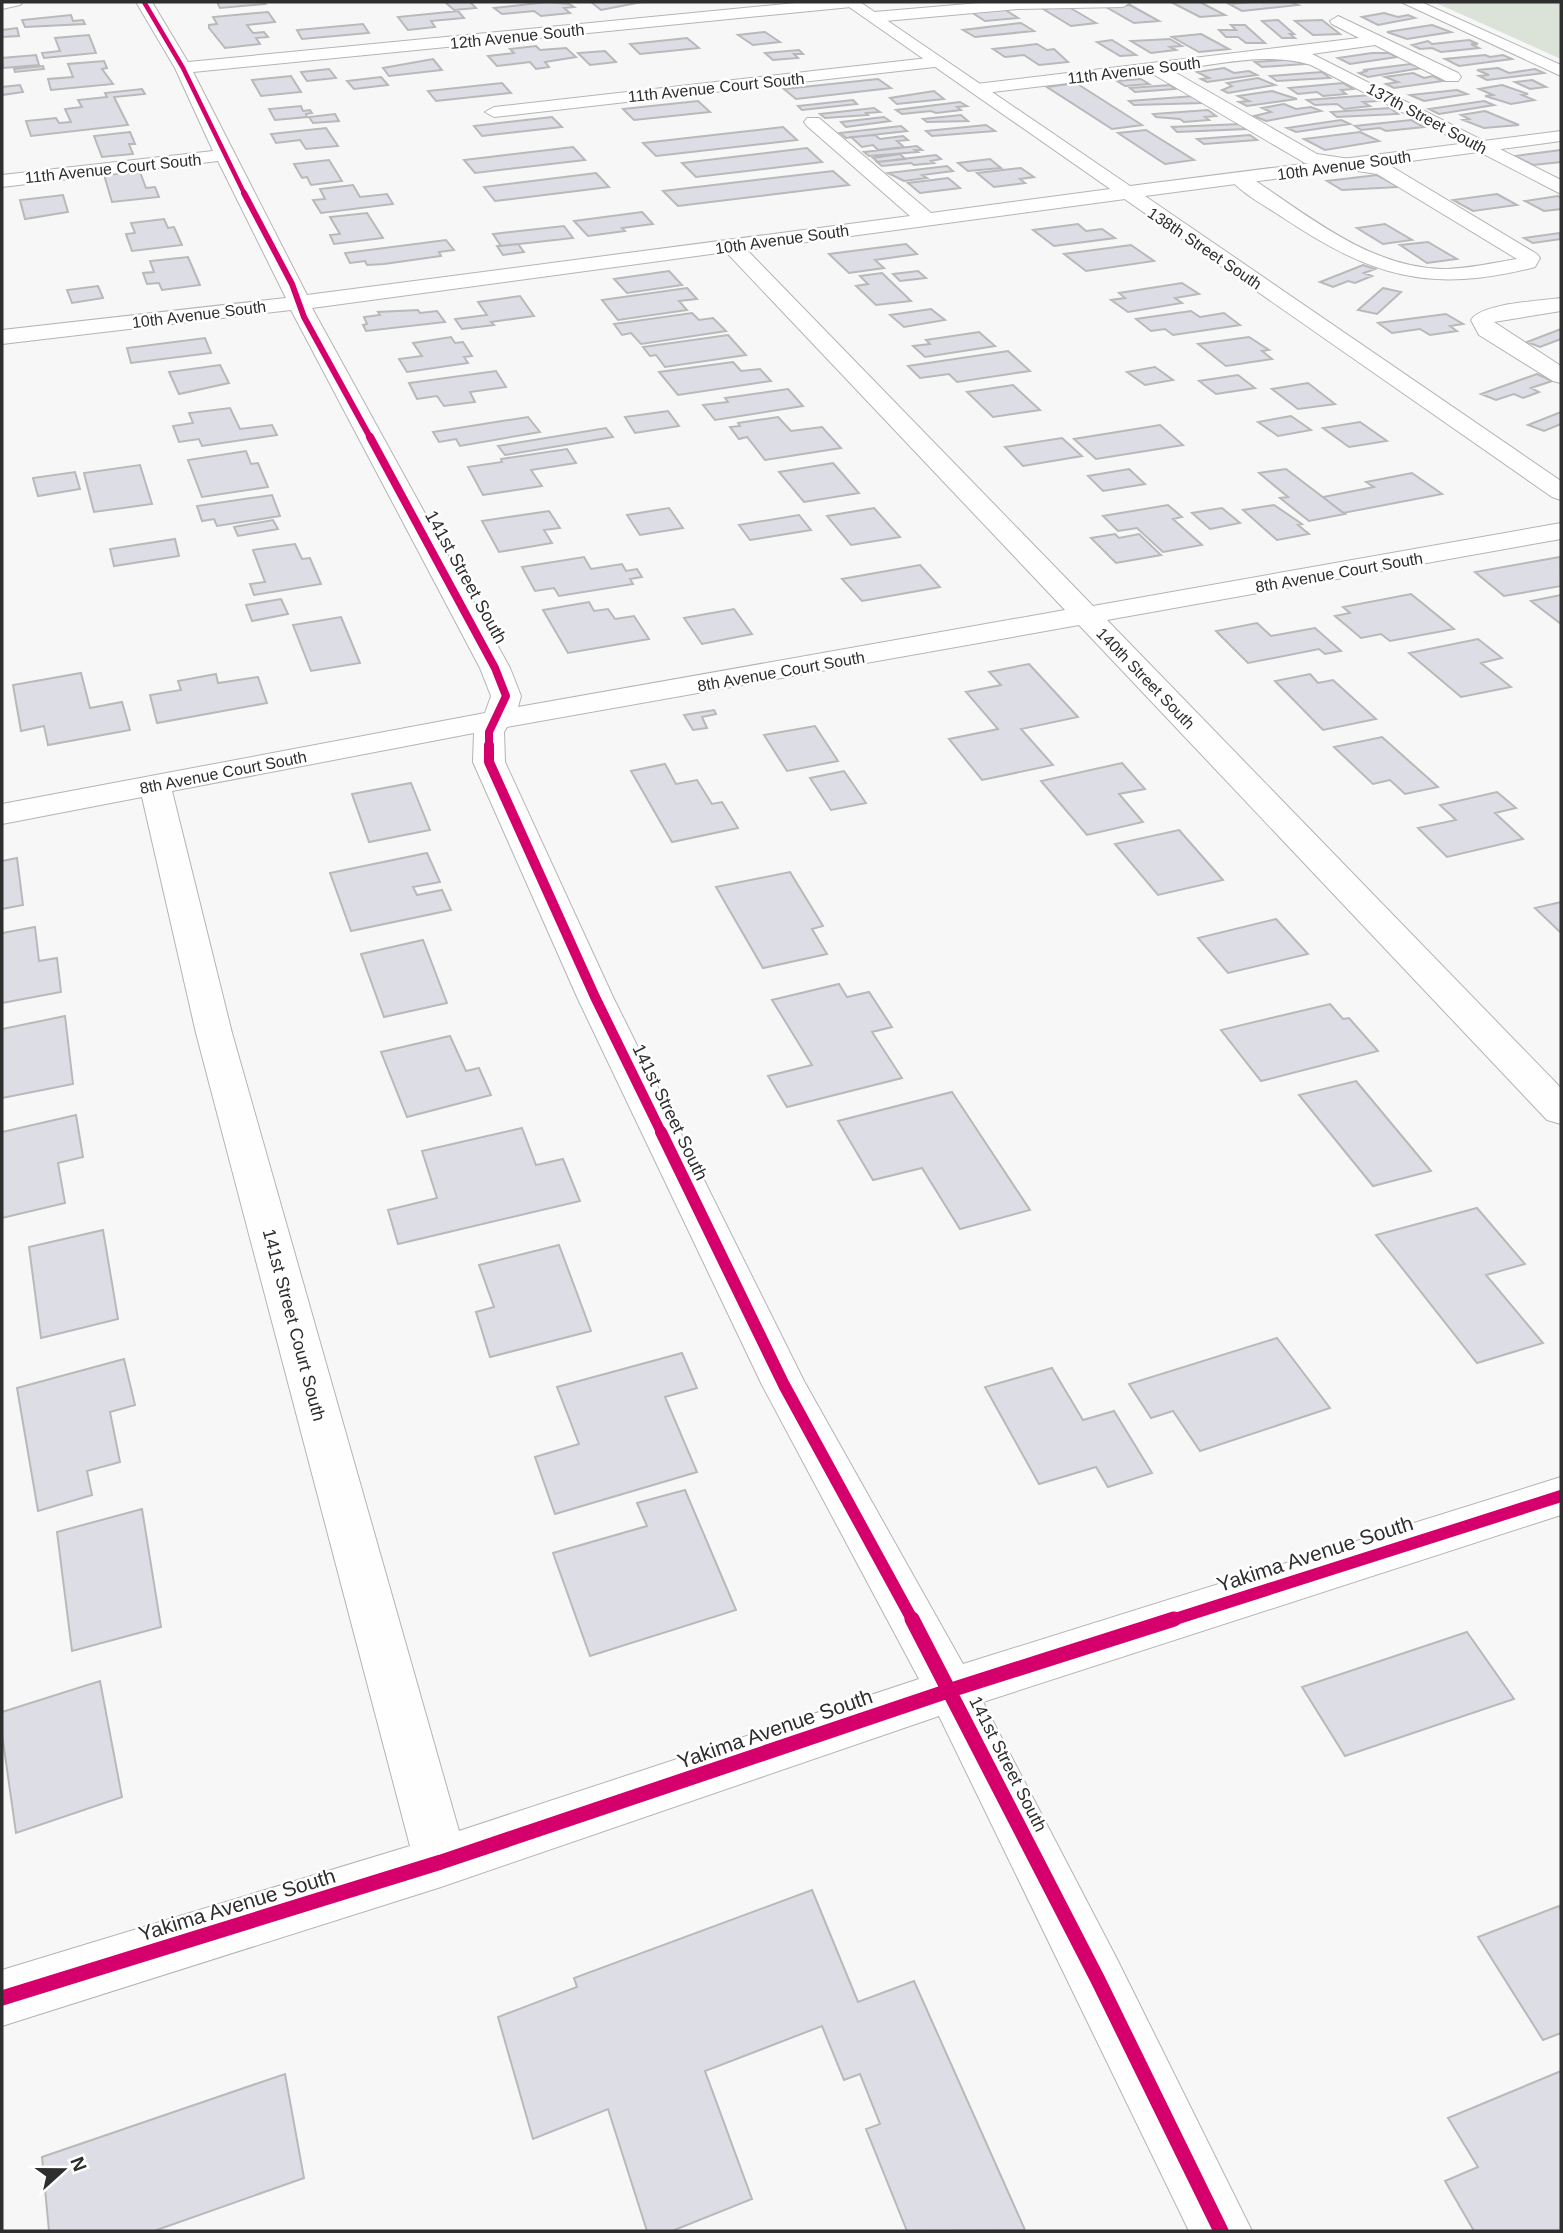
<svg xmlns="http://www.w3.org/2000/svg" width="1563" height="2233" viewBox="0 0 1563 2233" font-family="Arial,sans-serif">
  <style>
    .green { fill: #dbe3d9 }
    .building { fill: #dddee5; stroke: #b9b9ba; stroke-width: 2 }
    .lines { fill: none; stroke-linecap: round; stroke-linejoin: round }
    .minor-casing { stroke: #b4b4b5; stroke-width: 2 }
    .tertiary-casing { stroke: #b4b4b5; stroke-width: 2 }
    .minor { fill: #fefefe; fill-rule: evenodd }
    .tertiary { fill: #fefefe; fill-rule: evenodd }
    .cycleway-far5-casing { stroke: #fff; stroke-width: 6 }
    .cycleway-far4-casing { stroke: #fff; stroke-width: 9 }
    .cycleway-far3-casing { stroke: #fff; stroke-width: 11 }
    .cycleway-far2-casing { stroke: #fff; stroke-width: 13 }
    .cycleway-far1-casing { stroke: #fff; stroke-width: 17 }
    .cycleway-casing { stroke: #fff; stroke-width: 19 }
    .cycleway-far5 { stroke: #d6006c; stroke-width: 4.5 }
    .cycleway-far4 { stroke: #d6006c; stroke-width: 6 }
    .cycleway-far3 { stroke: #d6006c; stroke-width: 8 }
    .cycleway-far2 { stroke: #d6006c; stroke-width: 10 }
    .cycleway-far1 { stroke: #d6006c; stroke-width: 12 }
    .cycleway { stroke: #d6006c; stroke-width: 15 }
    .labels { text-anchor: middle; stroke-width: 5; stroke-linejoin: round; paint-order: stroke }
    .far-street-label { font-size: 16px; fill: #2e2e2f; stroke: #fff }
    .street-label { font-size: 18px; fill: #2e2e2f; stroke: #fff }
    .near-street-label { font-size: 21px; fill: #2e2e2f; stroke: #fff }
  </style>
  <rect width="100%" height="100%" fill="#f7f7f8"/>
  <path class="green" d="M1434,2H1561V59Z"/>
  <path class="building" d="M217,2H263L265,4L220,8Z
    M445,2H470L476,8L454,10Z
    M548,2L569,4L574,7L564,8L570,13L541,16L534,11L502,14L494,8Z
    M591,2H642L601,10Z
    M1171,2H1200L1225,15L1200,17Z
    M1252,2H1291L1298,5L1242,11L1229,4Z
    M1130,5L1159,21L1134,23L1106,7Z
    M1067,6L1096,23L1071,26L1043,9Z
    M1004,9L1018,18L985,21L971,12Z
    M458,11L464,18L431,21L435,27L408,30L398,17Z
    M268,12L275,22L247,25L253,33L264,32L268,37L256,38L260,44L225,48L209,28V25L217,24L213,17Z
    M1384,13L1398,17L1408,15L1415,18L1378,25L1362,17Z
    M71,15L73,21L83,20L85,24L25,27L22,20Z
    M1278,20L1294,34H1290L1295,38H1282L1262,21Z
    M1322,20L1340,34L1313,35L1295,21Z
    M1021,23L1034,31L975,37L963,30Z
    M363,24L369,33L302,39L297,30Z
    M1231,25H1245L1265,43H1246L1238,37H1226L1219,30H1236Z
    M1432,25L1451,32L1407,39L1387,32Z
    M17,28L19,36L2,37V30Z
    M765,32L780,42L753,45L738,35Z
    M1201,34L1229,49L1199,52L1172,37Z
    M89,35L96,53L44,58L42,53L60,51L55,38Z
    M687,38L699,48L640,54L630,44Z
    M1170,39L1182,46L1170,47L1176,50L1151,53L1131,41Z
    M1112,40L1136,55L1120,56L1097,42Z
    M1469,40L1478,44H1471L1479,48L1441,52L1432,48L1420,49L1412,45L1428,41L1432,44Z
    M1037,44L1047,50L1054,49L1068,62L1039,65L1024,55L1005,57L993,49Z
    M536,46L540,50L566,48L576,57L545,62L549,67L536,69L530,62L497,66L488,56L514,53L510,49Z
    M799,50L803,54H794L798,58L773,60L765,53Z
    M605,51L616,62L590,65L578,53Z
    M1372,53H1389L1397,57L1350,64L1338,58Z
    M36,55L39,65L3,68L2,58Z
    M1485,55L1490,57L1503,55L1512,59L1459,66L1445,59Z
    M433,59L442,70L389,76L383,68Z
    M1298,59L1305,64L1262,67L1255,62Z
    M104,61L107,68L102,69L113,84L51,90L48,79L73,77L68,64Z
    M1411,64L1421,68L1368,77L1359,73L1368,71L1363,70Z
    M43,66L44,69L15,72L14,69Z
    M1224,68L1234,73L1249,71L1257,75L1207,82L1201,79L1209,78L1197,72Z
    M1498,68L1509,73L1535,69L1544,73L1487,80L1479,76L1489,75L1477,70Z
    M329,69L336,78L307,81L301,72Z
    M1322,72L1330,78L1277,81L1270,76Z
    M1413,73L1424,78L1433,76L1443,81L1394,88L1386,84L1398,82L1385,77Z
    M291,76L301,92L261,96L252,80Z
    M381,77L388,85L354,89L347,81Z
    M1258,78L1275,85L1228,93L1222,90L1232,86L1227,83Z
    M878,79L891,88L796,99L784,89Z
    M1141,79L1149,84L1125,86L1117,81Z
    M1532,80L1546,87L1530,89L1515,82Z
    M502,83L511,93L436,101L428,91Z
    M1076,83L1142,125L1112,129L1047,87Z
    M1343,83L1353,89L1341,90L1346,94L1323,96L1317,92L1298,94L1289,88Z
    M20,85L23,92L2,95V87Z
    M1170,85L1175,89L1135,92L1130,88Z
    M1502,85L1528,94L1522,95L1534,100L1511,104L1485,96L1493,95L1479,89Z
    M142,89L145,94L114,97L128,125L31,136L26,121L56,118L59,123L71,122L65,109L82,107L78,100L107,97L105,93Z
    M1457,90L1467,94L1424,101L1410,95Z
    M934,91L944,99L897,104L890,98Z
    M1272,91L1297,99L1247,106L1239,102L1249,101L1238,96Z
    M1371,95L1379,101L1363,102L1370,106L1344,109L1337,104L1315,105L1307,100Z
    M1194,96L1202,103L1134,105L1129,101Z
    M853,100L857,104L802,110L798,106Z
    M698,101L710,112L634,120L623,109Z
    M1484,101L1494,105L1439,114L1429,109Z
    M960,102L967,106L957,107L961,110L936,113L931,111L902,114L896,110Z
    M1284,104L1296,109L1311,107L1321,111L1266,121L1254,116L1271,112L1262,108Z
    M301,106L303,111L310,110L312,113L306,114L307,117L275,120L269,109Z
    M874,108L880,112L866,113L868,115L825,118L820,114Z
    M1390,108L1398,114L1337,117L1331,112Z
    M1208,110L1216,116L1205,117L1209,120L1184,122L1180,119L1156,117L1153,114Z
    M1485,111L1519,125L1484,128L1463,120L1469,119L1461,115Z
    M335,114L339,121L313,123L309,117Z
    M961,115L968,121L927,122L923,119Z
    M552,117L562,127L482,136L474,126Z
    M884,117L890,121L846,127L841,122Z
    M1341,120L1350,124L1296,132L1287,128Z
    M1411,120L1424,127L1386,131L1380,128L1361,130L1355,126Z
    M1241,124L1246,129L1177,132L1172,127Z
    M986,125L995,131L932,136L926,131Z
    M901,126L907,131L846,138L840,133Z
    M783,127L797,140L656,156L643,143Z
    M326,128L338,146L306,149L300,140L276,143L271,134Z
    M1146,130L1194,160L1165,164L1118,133Z
    M130,132L135,144H129L133,154L102,157L94,136Z
    M1360,132L1379,141L1325,150L1304,139Z
    M875,135L880,139L903,136L908,140L897,141L904,147L878,150L873,145L862,147L851,137Z
    M1250,135L1257,140L1204,144L1197,139Z
    M917,146L922,150H915L918,152L869,156L864,152Z
    M573,147L585,160L475,173L464,160Z
    M807,148L822,162L696,177L682,163Z
    M1561,150V162L1533,165L1515,156Z
    M900,154L905,159L878,162L873,158Z
    M936,155L941,159L931,161L934,163L914,165L911,163L882,166L877,162Z
    M990,159L1001,168L968,171L958,163Z
    M329,160L342,181L311,185L307,177L302,178L294,164Z
    M947,166L953,171L922,175L927,178L904,181L888,173Z
    M1021,168L1034,177L1020,179L1025,183L994,187L977,173Z
    M833,171L849,185L678,206L663,191Z
    M140,172L146,188L155,187L159,197L112,202L104,175Z
    M596,173L609,187L495,201L484,187Z
    M1377,175L1399,187L1342,190L1327,181Z
    M948,178L960,188L920,193L908,183Z
    M353,185L360,197L387,194L393,204L321,213L313,200L325,199L320,189Z
    M1497,194L1517,205L1473,211L1453,200Z
    M63,195L68,212L25,219L20,200Z
    M1558,196L1561,198V209L1544,211L1525,201Z
    M642,212L653,224L622,228L625,231L588,236L574,221Z
    M367,213L383,238L334,244L330,235L340,234L330,217Z
    M164,219L168,228L174,227L182,245L132,251L126,234L135,233L131,223Z
    M1078,224L1086,231L1102,229L1115,238L1054,246L1033,230Z
    M1385,224L1412,240L1383,244L1357,228Z
    M564,226L573,238L501,246L493,234Z
    M1559,233L1561,239L1533,243L1524,238Z
    M446,240L454,250L439,252L441,256L384,264L367,265L365,261L350,263L345,253Z
    M1428,242L1457,259L1427,263L1400,245Z
    M518,244L524,252L503,255L497,246Z
    M906,244L917,254L875,260L884,268L849,273L829,254Z
    M1131,245L1154,261L1086,271L1064,254Z
    M188,257L200,285L162,290L159,283L147,284L143,273L154,272L150,261Z
    M1363,265L1375,269L1364,273L1372,276L1355,283L1348,281L1333,287L1320,282Z
    M669,271L682,285L627,293L614,279Z
    M918,271L926,278L900,281L893,274Z
    M882,273L911,301L876,305L856,286L868,284L860,276Z
    M1182,283L1199,294L1175,298L1182,303L1128,312L1111,300L1125,298L1119,293Z
    M98,286L103,298L72,303L67,290Z
    M687,288L697,299L679,301L687,310L618,320L602,300Z
    M1383,288L1401,292L1377,314L1358,310Z
    M520,296L534,316L491,322L494,325L462,329L455,319L487,315L478,302Z
    M931,309L945,320L904,327L890,315Z
    M418,310L420,313L437,311L445,322L366,331L363,325L367,324L364,317L380,315L378,312Z
    M1191,311L1200,317L1224,313L1240,325L1173,335L1165,329L1151,331L1136,319Z
    M692,313L699,320L713,318L726,331L641,344L631,333L622,335L614,324Z
    M1446,314L1463,324L1450,326L1457,331L1430,335L1420,329L1392,333L1378,323Z
    M1561,329V339L1540,347L1527,342Z
    M979,332L995,346L925,357L913,346L930,344L926,340Z
    M728,335L746,355L665,367L656,355L650,356L643,347Z
    M451,337L455,343L463,342L472,356L464,357L468,363L407,372L399,359L422,356L413,343Z
    M1249,337L1269,350L1262,351L1272,359L1226,366L1198,344Z
    M205,338L211,353L131,363L127,348Z
    M1008,351L1030,371L957,382L949,374L920,378L908,366Z
    M733,362L741,371L760,369L771,381L678,395L659,372Z
    M220,365L229,383L179,394L169,372Z
    M1155,367L1173,380L1145,385L1127,372Z
    M496,371L506,387L470,392L475,402L444,406L437,396L417,399L409,383Z
    M1537,374L1552,381L1531,388L1539,392L1523,398L1514,394L1496,400L1481,394Z
    M1238,375L1255,388L1216,394L1199,381Z
    M1308,383L1335,404L1298,409L1272,389Z
    M1013,385L1040,410L993,417L967,392Z
    M788,389L803,406L715,420L703,405L728,402L725,398Z
    M230,408L240,429L272,425L277,435L202,446L199,439L179,442L173,426L193,423L189,413Z
    M668,411L679,426L635,433L625,417Z
    M1561,412V424L1544,431L1528,425Z
    M1291,416L1311,430L1278,436L1258,422Z
    M528,417L540,432L460,446L456,439L439,442L433,432Z
    M778,417L791,431L822,427L841,448L765,460L747,437L739,439L730,427L740,426L738,423Z
    M1360,422L1387,441L1349,447L1323,428Z
    M1160,425L1183,445L1096,459L1074,439Z
    M606,428L613,437L505,455L498,446Z
    M1062,438L1082,456L1023,466L1005,447Z
    M567,449L576,463L531,470L542,486L483,495L468,467L502,462L501,459Z
    M246,451L251,464L258,463L268,487L202,497L188,460Z
    M833,463L859,493L804,502L779,472Z
    M140,465L152,504L94,512L84,473Z
    M1129,469L1145,484L1103,491L1088,476Z
    M1286,469L1345,514L1309,521L1280,498L1288,497L1259,473Z
    M75,472L80,489L38,496L33,478Z
    M1412,473L1442,494L1343,513L1323,497L1374,487L1366,482Z
    M272,495L280,516L217,526L214,519L202,521L197,506Z
    M1168,505L1182,517L1173,519L1202,545L1163,552L1137,528L1118,531L1103,516Z
    M1274,505L1302,524L1298,525L1309,534L1277,540L1243,510Z
    M669,508L683,528L640,535L627,515Z
    M874,508L900,537L851,545L827,516Z
    M1222,508L1240,523L1210,529L1192,513Z
    M549,511L560,528L544,530L552,543L499,552L482,521Z
    M799,515L811,530L750,540L739,525Z
    M273,520L278,529L238,536L234,527Z
    M1115,534L1119,538L1139,534L1161,555L1116,563L1091,538Z
    M175,539L179,556L114,566L110,549Z
    M295,544L302,559L310,558L321,584L254,595L250,584L265,582L253,550Z
    M584,557L591,569L622,564L626,571L637,569L642,577L630,579L633,584L559,596L554,588L535,591L522,567Z
    M1560,557L1561,586L1504,596L1475,572Z
    M920,565L940,587L862,601L842,579Z
    M1411,594L1454,629L1390,641L1381,634L1361,638L1335,616L1350,613L1343,607Z
    M1561,595V624L1531,601Z
    M281,599L288,614L252,621L246,605Z
    M589,602L594,611L608,609L615,619L634,616L649,639L568,653L543,610Z
    M734,609L752,634L702,644L684,618Z
    M341,617L360,663L311,671L293,625Z
    M1257,623L1271,636L1315,628L1341,651L1325,654L1319,649L1248,663L1216,631Z
    M1478,639L1502,658L1481,663L1511,687L1461,697L1409,653Z
    M1029,664L1078,717L1021,729L1053,765L982,780L949,739L998,729L966,692L1001,685L989,672Z
    M81,673L90,708L122,702L130,730L48,745L44,726L21,731L13,685Z
    M216,674L218,683L258,677L267,703L157,723L150,695L181,690L178,681Z
    M1310,674L1318,683L1333,680L1376,719L1323,730L1275,681Z
    M714,710L716,714L702,717L707,728L693,730L684,715Z
    M815,726L838,761L787,771L764,735Z
    M1382,737L1438,787L1405,794L1390,780L1373,784L1334,747Z
    M1122,763L1145,789L1119,794L1143,822L1087,835L1041,781Z
    M665,764L676,784L697,780L712,804L722,802L738,828L672,842L631,771Z
    M844,771L866,803L831,810L810,778Z
    M411,783L430,830L369,842L352,794Z
    M1497,792L1516,808L1495,813L1523,839L1447,857L1418,828L1456,820L1440,805Z
    M1179,830L1223,880L1158,895L1115,844Z
    M427,853L440,882L413,887L417,895L442,890L451,910L351,931L330,873Z
    M17,858L23,905L2,909V861Z
    M790,872L823,926L812,929L827,954L763,968L716,887Z
    M1561,902V933L1535,908Z
    M1276,919L1308,954L1228,973L1198,938Z
    M35,927L39,961L57,958L61,992L2,1003V933Z
    M423,940L447,1003L384,1017L361,954Z
    M839,984L847,997L869,992L892,1027L872,1032L902,1078L787,1107L768,1076L812,1065L772,1000Z
    M1330,1004L1343,1019L1349,1018L1378,1051L1261,1081L1221,1030Z
    M65,1016L73,1084L2,1098V1029Z
    M450,1036L466,1071L479,1068L491,1095L407,1117L381,1052Z
    M1356,1081L1431,1171L1373,1186L1299,1095Z
    M952,1092L1030,1210L960,1229L922,1168L873,1180L838,1121Z
    M76,1115L83,1157L58,1163L65,1203L2,1218V1132Z
    M522,1128L536,1165L563,1159L580,1201L398,1244L388,1210L437,1198L422,1151Z
    M1477,1208L1525,1264L1486,1275L1543,1343L1477,1363L1376,1235Z
    M103,1230L118,1319L41,1338L29,1247Z
    M559,1245L591,1331L490,1357L476,1312L494,1307L479,1265Z
    M1277,1338L1330,1408L1200,1451L1173,1411L1151,1418L1129,1384Z
    M682,1353L697,1388L665,1397L697,1472L555,1514L535,1457L579,1444L557,1387Z
    M124,1359L135,1405L110,1412L120,1462L87,1471L92,1495L38,1511L17,1388Z
    M1052,1368L1083,1420L1114,1411L1152,1473L1108,1487L1096,1467L1039,1484L985,1387Z
    M685,1490L736,1610L590,1656L553,1553L647,1526L637,1503Z
    M142,1509L161,1627L72,1651L57,1532Z
    M1467,1632L1514,1699L1345,1756L1302,1687Z
    M100,1681L122,1797L16,1833L2,1734V1712Z
    M812,1890L858,2002L914,1981L1025,2230L907,2231L866,2129L880,2124L860,2074L844,2080L822,2026L705,2071L752,2199L672,2231H647L608,2109L533,2139L498,2017L577,1987L574,1978Z
    M1559,1906L1561,1910V2033L1543,2040L1478,1937Z
    M1561,2071V2231H1474L1445,2181L1478,2167L1448,2118Z
    M285,2074L304,2178L154,2231H49L42,2157Z"/>
  <g class="lines">
    <defs>
      <path id="minor" d="M2,2H23L20,5L2,9Z
        M136,2H152L188,62L806,2H859L851,7L193,72L307,295L910,216L807,126L804,122L807,118H819L931,213L1125,187L1132,189L1135,193L1132,197L1125,199L747,250L1093,606L1561,523V539L1107,620L1561,1088V1124L1547,1120L1079,625L507,727L504,732L505,762L613,997L804,1381L963,1664L1561,1477V1515L983,1702L1118,1961L1252,2231H1189L939,1716L441,1887L2,2026V1970L410,1846L196,1033L142,797L2,824V804L485,713L491,696L480,668L291,310L2,344V330L286,298L218,161L2,187V175L213,151L175,68ZM726,252L1065,610L518,707L521,696L510,668L312,308ZM474,733L473,762L577,997L762,1385L919,1679L459,1831L232,1033L172,791Z
        M991,2H1131L1123,7L1018,9L874,22L866,17L874,12Z
        M1401,2H1421L1561,65V76Z
        M1338,16L1458,73L1461,77L1458,81H1446L1375,45L1312,54L1561,180V194L1311,65C1267,51 1217,65 1171,70L1317,154L1389,165L1537,254L1540,258L1535,267C1429,294 1372,277 1282,217C1266,206 1242,194 1230,179L1233,175H1247C1306,214 1368,267 1442,269C1467,269 1492,263 1517,259L1377,174L1305,163L1151,73L976,94L967,89L976,84L1359,38L1332,24L1330,21Z
        M937,57L945,62L943,66L494,117L485,112L494,107Z
        M1561,298V311L1494,322L1561,366V383L1553,381L1479,335L1471,320C1482,303 1540,301 1561,298Z"/>
      <path id="tertiary" d="M842,2H860L1130,186L1561,131V141L1145,196L1561,481V500L1552,497Z"/>
    </defs>
    <use href="#minor" class="minor-casing"/>
    <use href="#tertiary" class="tertiary-casing"/>
    <use href="#minor" class="minor"/>
    <use href="#tertiary" class="tertiary"/>
    <defs>
      <path id="cycleway-far5" d="M144,2L183,68L245,195"/>
      <path id="cycleway-far4" d="M244,193L292,284L304,317L371,439"/>
      <path id="cycleway-far3" d="M370,437L495,668L506,696L489,732V747"/>
      <path id="cycleway-far2" d="M489,745V762L595,997L662,1134"/>
      <path id="cycleway-far1" d="M661,1132L784,1385L913,1621
        M1169,1621L1561,1496"/>
      <path id="cycleway" d="M912,1619L1098,1980L1221,2231
        M2,1998L441,1862L951,1690L1174,1619"/>
    </defs>
    <use href="#cycleway-far5" class="cycleway-far5-casing"/>
    <use href="#cycleway-far4" class="cycleway-far4-casing"/>
    <use href="#cycleway-far3" class="cycleway-far3-casing"/>
    <use href="#cycleway-far2" class="cycleway-far2-casing"/>
    <use href="#cycleway-far1" class="cycleway-far1-casing"/>
    <use href="#cycleway" class="cycleway-casing"/>
    <use href="#cycleway-far5" class="cycleway-far5"/>
    <use href="#cycleway-far4" class="cycleway-far4"/>
    <use href="#cycleway-far3" class="cycleway-far3"/>
    <use href="#cycleway-far2" class="cycleway-far2"/>
    <use href="#cycleway-far1" class="cycleway-far1"/>
    <use href="#cycleway" class="cycleway"/>
  </g>
  <g class="labels">
    <g class="far-street-label">
      <text transform="translate(517 36) rotate(-6)" y="6">12th Avenue South</text>
      <text transform="translate(1134 70) rotate(-7)" y="6">11th Avenue South</text>
      <text transform="translate(716 87) rotate(-6)" y="6">11th Avenue Court South</text>
      <text transform="translate(1427 118) rotate(28)" y="6">137th Street South</text>
      <text transform="translate(1344 165) rotate(-8)" y="6">10th Avenue South</text>
      <text transform="translate(113 168) rotate(-6)" y="6">11th Avenue Court South</text>
      <text transform="translate(782 239) rotate(-8)" y="6">10th Avenue South</text>
      <text transform="translate(1205 248) rotate(34)" y="6">138th Street South</text>
      <text transform="translate(199 314) rotate(-7)" y="6">10th Avenue South</text>
      <text transform="translate(1339 572) rotate(-10)" y="6">8th Avenue Court South</text>
      <text transform="translate(781 671) rotate(-10)" y="6">8th Avenue Court South</text>
      <text transform="translate(1146 678) rotate(46)" y="6">140th Street South</text>
      <text transform="translate(223 772) rotate(-11)" y="6">8th Avenue Court South</text>
    </g>
    <g class="street-label">
      <text transform="translate(466 577) rotate(61)" y="6">141st Street South</text>
      <text transform="translate(670 1112) rotate(64)" y="6">141st Street South</text>
      <text transform="translate(294 1325) rotate(75)" y="6">141st Street Court South</text>
      <text transform="translate(1008 1764) rotate(63)" y="6">141st Street South</text>
    </g>
    <g class="near-street-label">
      <text transform="translate(1315 1554) rotate(-18)" y="7">Yakima Avenue South</text>
      <text transform="translate(775 1729) rotate(-19)" y="7">Yakima Avenue South</text>
      <text transform="translate(237 1905) rotate(-17)" y="7">Yakima Avenue South</text>
    </g>
  </g>
  <rect width="1563" height="2233" fill="none" stroke="#2e2e2f" stroke-width="7"/>
  <g transform="translate(63 2170) rotate(69)" stroke="#ffffff" stroke-width="5" paint-order="stroke">
  <path d="M0-5L12 26L0 18L-12 26Z" fill="#2e2e2f"/>
  <text y="-10" font-size="19" font-weight="bold" text-anchor="middle" fill="#2e2e2f">N</text>
  </g>
</svg>
